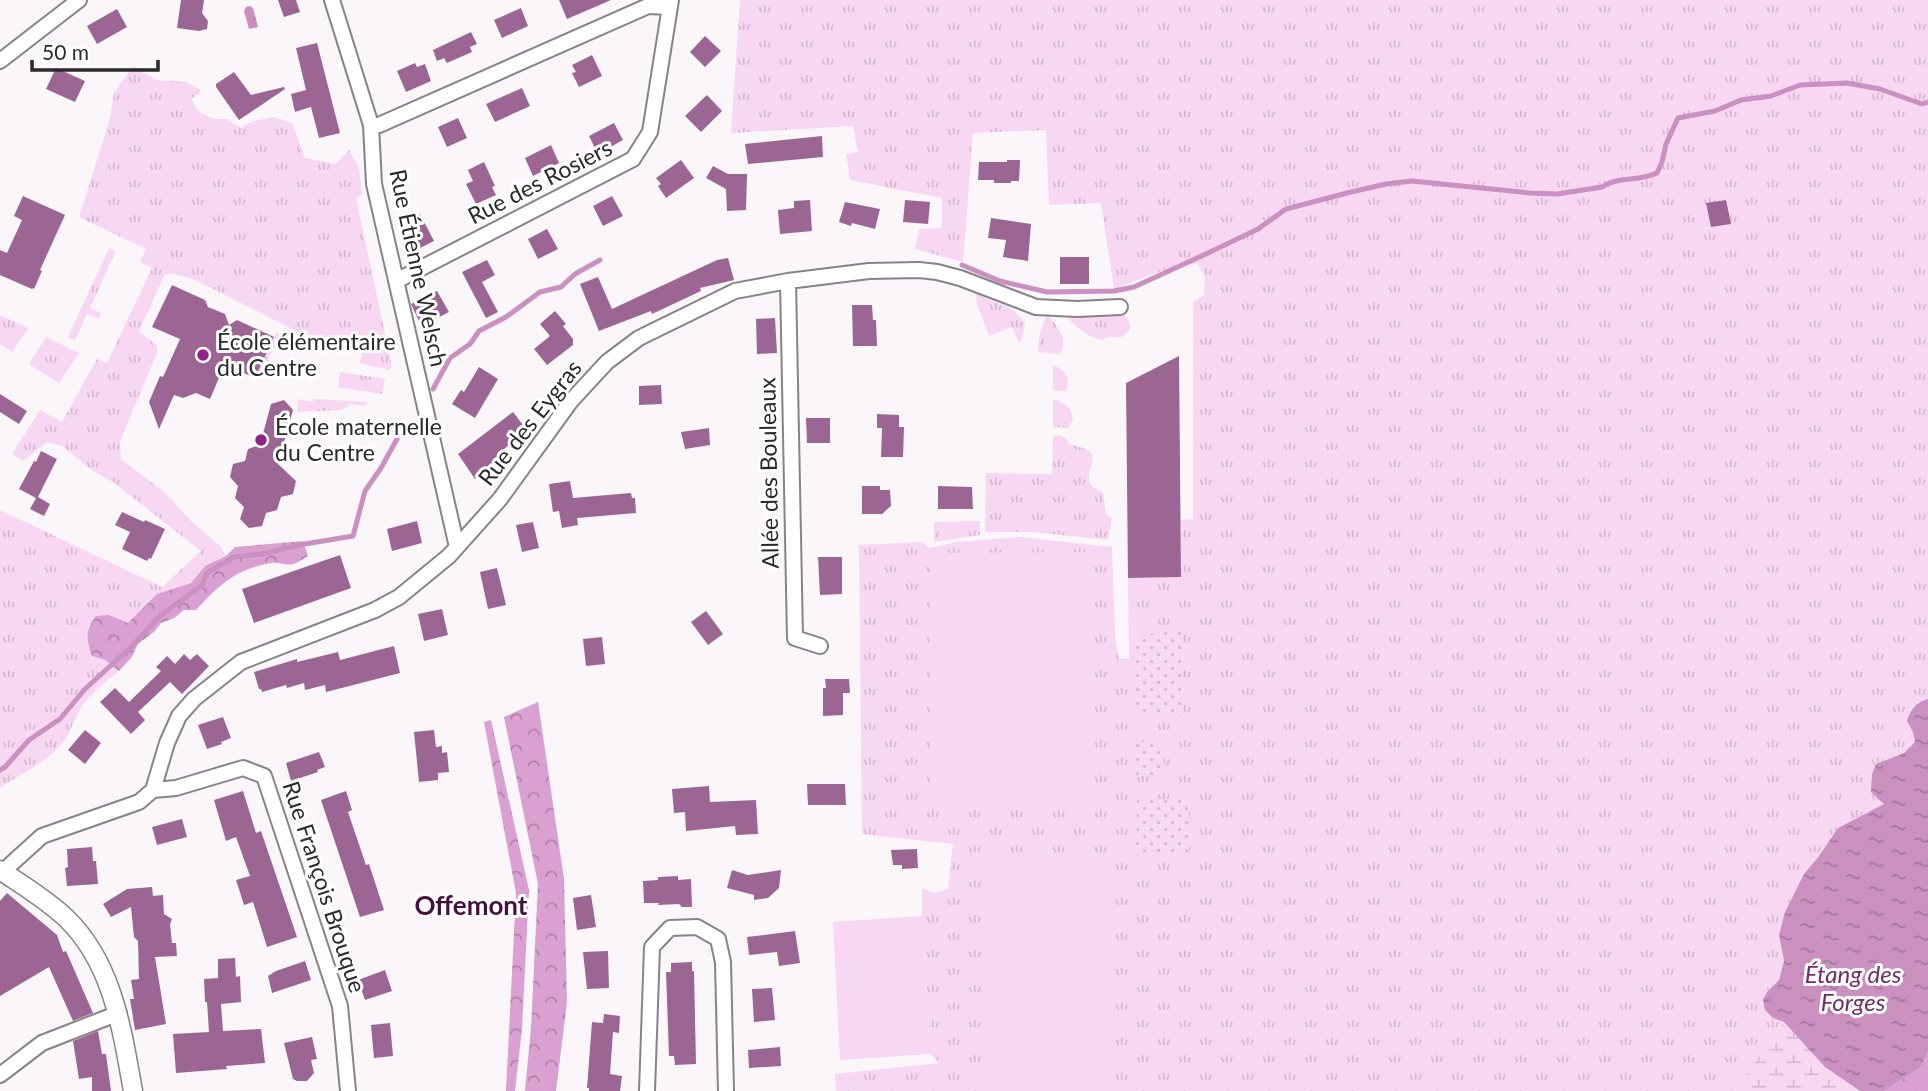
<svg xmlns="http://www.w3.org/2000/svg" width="1928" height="1091" viewBox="0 0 1928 1091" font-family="Lato,sans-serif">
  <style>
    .grass { fill: url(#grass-tufts) }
    .forest { fill: url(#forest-crowns) }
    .wetland { fill: url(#wetland-marsh) }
    .park { fill: url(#park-dots) }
    .pitch { fill: #f8d7f3 }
    .water { fill: url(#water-ripples) }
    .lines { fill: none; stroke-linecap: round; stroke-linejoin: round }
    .stream { stroke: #c990c0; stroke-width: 5 }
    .building { fill: #9c6694 }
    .minor-casing { stroke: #878487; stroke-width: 18 }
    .tertiary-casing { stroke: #878487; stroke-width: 21 }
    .minor { stroke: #fff; stroke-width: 14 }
    .tertiary { stroke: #fff; stroke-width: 18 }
    .poi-dot { fill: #902487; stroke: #fff; stroke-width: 2.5 }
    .labels { text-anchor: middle; stroke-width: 6; stroke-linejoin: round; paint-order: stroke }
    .street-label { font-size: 23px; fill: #2b2a2b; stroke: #fff }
    .poi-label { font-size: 23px; fill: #2b2a2b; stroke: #fff; text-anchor: start }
    .water-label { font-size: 24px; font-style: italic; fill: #702d69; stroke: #fff }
    .quarter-label { font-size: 26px; font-weight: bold; fill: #44113f; stroke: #fff }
  </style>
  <defs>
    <pattern id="grass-tufts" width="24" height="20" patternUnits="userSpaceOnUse" patternTransform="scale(1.75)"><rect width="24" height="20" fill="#f8d7f3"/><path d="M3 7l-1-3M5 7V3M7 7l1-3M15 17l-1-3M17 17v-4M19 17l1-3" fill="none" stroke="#d5b9d0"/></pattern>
    <pattern id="forest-crowns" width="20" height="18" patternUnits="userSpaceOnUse" patternTransform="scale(1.75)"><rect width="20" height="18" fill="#d9a0d1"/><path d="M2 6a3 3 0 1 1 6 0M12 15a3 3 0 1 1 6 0" fill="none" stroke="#b083aa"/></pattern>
    <pattern id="wetland-marsh" width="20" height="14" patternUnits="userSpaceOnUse" patternTransform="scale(1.75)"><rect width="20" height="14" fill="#f8d7f3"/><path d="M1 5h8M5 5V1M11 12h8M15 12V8" fill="none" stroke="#d5b9d0"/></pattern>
    <pattern id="park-dots" width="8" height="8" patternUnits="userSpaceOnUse" patternTransform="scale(1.75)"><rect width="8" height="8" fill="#f8d7f3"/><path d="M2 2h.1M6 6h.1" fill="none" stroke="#d5b9d0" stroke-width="1.8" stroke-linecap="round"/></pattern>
    <pattern id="water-ripples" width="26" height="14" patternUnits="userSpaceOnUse" patternTransform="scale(1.75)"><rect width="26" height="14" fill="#c990c0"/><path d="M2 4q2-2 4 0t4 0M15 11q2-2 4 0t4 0" fill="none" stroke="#a3769c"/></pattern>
  </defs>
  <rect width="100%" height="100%" fill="#faf6f9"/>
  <path class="grass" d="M740,0H1928V699L1917,703L1910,710L1915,742L1904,753L1876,764L1884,804L1838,828L1819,856L1804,874L1779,935L1784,961L1779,980L1767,992L1773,1018L1784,1022L1734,1091H836L835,1074L939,1063L931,1054L922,916V888L934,893L948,889L953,844L862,834L859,545L922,542L929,548L957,542L1020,537L1112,547L1115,634L1119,659H1129L1128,578L1181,577V520L1193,519V302L1204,295L1205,276L1197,263L1164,270L1114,289L1101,203L1049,205L1046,130L973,133L963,262L915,249L919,229L942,228V198L850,180L846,154L858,152L853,126L731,133Z
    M133,66L156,80L186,82L202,91L191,99L199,112L214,119H227L241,128L253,121L274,117L292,123L305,158L336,164L349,150L359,168L362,194L356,198L392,367L389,370L360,363L363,350L304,337L287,326L193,279L175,274H165L139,331L157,346V353L123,434L120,442L121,459L164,492L193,523L220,546L226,556L205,566L191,583L157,594L128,624L109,615L89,626L87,642L92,656L105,660L119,671C106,682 89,694 80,709C73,722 69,737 59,747C43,764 19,775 0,788V510L162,587L201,551L113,482L93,471L62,446L47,442L23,461L12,454L40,410L62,422L97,359L107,363L152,268L140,262L146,249L79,217L109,122L114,93Z
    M109,248L116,251L90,308L101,313L98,319L87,314L75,340L68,337Z
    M975,292L987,299L1014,310L1025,323L1022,339L1019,343L1012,327L989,336L977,304Z
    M1065,313H1121C1133,320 1133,330 1122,337H1107L1103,340C1091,339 1070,324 1065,313Z
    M0,315L28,328L12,352L0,344Z
    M1046,317H1050C1058,329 1070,340 1059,354L1038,352L1040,332Z
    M277,332L282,339L277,348L274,347L268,359L271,361L261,378H255Z
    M46,337L79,353L59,383L29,364Z
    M1053,365C1066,370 1071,378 1066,391L1053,390Z
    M340,372L385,379L382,394L338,387Z
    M298,399L313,402L314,399L369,402L364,406L352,404L341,410L297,412Z
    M1053,399C1064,402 1072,408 1073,420L1068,428L1053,427Z
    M1060,435L1066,438L1069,444C1076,447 1087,447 1091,453C1098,464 1081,476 1093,487C1096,489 1100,491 1103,493L1106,514L1112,519L1108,540L1032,532H985L986,473L1052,474L1053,436Z
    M980,521V535L934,542V522Z"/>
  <path class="forest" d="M303,541L308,556C304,558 298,563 293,564C286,566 278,562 271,563C236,569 219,585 196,610H184L174,618L161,623L155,631L138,644L131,658L119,671L105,660L92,656C86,639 85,631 96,616L109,615L128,623L157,594L191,583L205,566L226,556L235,547Z
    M538,702L564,879L567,1002L556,1091H525L531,1028L538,884L504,717Z
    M491,720L529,890L522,1028L515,1091H506L516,893L484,722Z
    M1928,1052V1091H1884L1921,1067Z"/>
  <path class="wetland" d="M1784,1022L1825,1067L1860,1091H1734Z"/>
  <path class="park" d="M1182,626L1183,717L1134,714V638Z
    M1135,742H1163L1164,775L1136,776Z
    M1137,799H1189V852H1136Z"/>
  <path class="pitch" d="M1093,552L1094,803H931L930,553Z
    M1110,861L1114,1091H983L982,863Z
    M922,916L931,1054L840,1060L833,922Z"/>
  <path class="water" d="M250,6L253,8L258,27L249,29L244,11L246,7Z
    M1928,699V1052L1921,1067L1884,1091H1860L1825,1067L1784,1022L1773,1018L1765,1010L1763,1000L1767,992L1779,980L1784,961L1779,935L1785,912L1804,874L1819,856L1838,828L1884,804L1871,792L1872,774L1876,764L1904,753L1915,742L1913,732L1907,721C1911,708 1915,703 1928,699Z"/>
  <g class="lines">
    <path class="stream" d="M962,265L1000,281L1047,292L1114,291L1134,287L1208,253L1258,229L1286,209L1347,193L1386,184L1412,181L1530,193L1557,194L1602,187C1617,176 1638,182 1657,173L1662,162L1666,144L1678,118L1715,111L1741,100L1771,96L1800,85L1847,83L1880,89L1922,104L1928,102
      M433,389L450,358L470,344L479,331L506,317L540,292L561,287L575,274L600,260
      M0,770L5,767L29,740L60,719L85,689L130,648L160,616L202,585L207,573L234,557L261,554L299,545L353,536L365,491L381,468L397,439L399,424"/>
  </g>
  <path class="building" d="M181,0H204L202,13L208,21L207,29L199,31L177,28Z
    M278,0H296L300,12L284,17Z
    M559,0H611L567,19Z
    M521,8L528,26L502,38L494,20Z
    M117,9L127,27L97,44L87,26Z
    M471,32L477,44L470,47L472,52L447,63L444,58L437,61L433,50Z
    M705,36L721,51L705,67L690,52Z
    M317,43L340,133L319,138L311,107L295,112L291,94L306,90L296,48Z
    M592,55L602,76L579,87L572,73L576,72L572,65Z
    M415,63L417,67L425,64L431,81L406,92L397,71Z
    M56,68L85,81L75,102L46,89Z
    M234,72L251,95L284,87L285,89L239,120L216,87V84Z
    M522,88L530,106L495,122L486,104Z
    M707,95L722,111L701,132L685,116Z
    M458,118L467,138L447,147L438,127Z
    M614,123L623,140L598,154L589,136Z
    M822,136L823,157L748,164L745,144Z
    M551,145L559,163L533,176L525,158Z
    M681,160L694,178L666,198L658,186L661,184L656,178Z
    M1007,160H1020L1019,181H1011V183H994V180H978L979,162H1007Z
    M484,162L495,186L492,187L496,195L476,204L466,184L473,181L468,170Z
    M713,166L728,174H747L746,210L727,211L726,189L706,178Z
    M23,196L65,215L40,270L42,271L34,289L32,288V289L0,275V250L7,253L22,220L14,216Z
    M612,196L623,216L603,226L593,206Z
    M810,200L812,231L780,234L778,210L794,208V201Z
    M905,200L930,202L928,224L903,222Z
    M1726,200L1731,224L1711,227L1706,203Z
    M845,202L880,209L875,229L852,223L851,226L839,222Z
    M420,214L434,241L414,251L400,224Z
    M991,218L1031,224L1028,261L1003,257L1006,240L988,238Z
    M547,229L558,249L538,259L528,239Z
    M1060,257H1089V284H1060Z
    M728,258L734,280L700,288L701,291L652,314L651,311L599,331L580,284L598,277L612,309L717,260Z
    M487,260L495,275L482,282L498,312L486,318L462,272Z
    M172,285L205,300L208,307L225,314L229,325L237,320L274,337L255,378L235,369L231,378L221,373L210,399L196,393L183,398L174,395L159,429L149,402L160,376L163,377L180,339L152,327Z
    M437,291L449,312L424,325L422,320L419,321L411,304Z
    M852,305H872L873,320H876L877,346H853Z
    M555,311L566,324L563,326L573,339V345L547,365L534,349L550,336L540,324Z
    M775,318L777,353L757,354L756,319Z
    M1179,356L1181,577L1128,578L1126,383Z
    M479,367L498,379L475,418L452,404L461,390L464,392Z
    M661,385L662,404L639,405V386Z
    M0,394L27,411L19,424L0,412Z
    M284,400L293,410L278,464L296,481L293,494L281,497L277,510L266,513L262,526L249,528L240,519L244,507L235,498L238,486L230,477L233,464L245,461L248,449L260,445L271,404Z
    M513,412L523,425V431L513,439L514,441L500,452L502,455L495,460V466L475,479L458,454Z
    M877,414L899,415V427H904L903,457H881L882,428H877Z
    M806,418H830V443H807Z
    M709,428L710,445L685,449L681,432Z
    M41,451L57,459L38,497L50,504L44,516L30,509L36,498L19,489L34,461L36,462Z
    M570,481L573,498L631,493L632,498H635L636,513L577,518L578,525L562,528L559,511L553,512L549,484Z
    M862,486H880V490H890L891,506L882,514H862Z
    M938,486L972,487L973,509H938Z
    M122,512L144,522L145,520L165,529L151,559L149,558L147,561L122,549L130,532L115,525Z
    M417,521L422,543L392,551L387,529Z
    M533,522L539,548L522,552L516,525Z
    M340,555L351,588L254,623L242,589Z
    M818,557H842V594L820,595Z
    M497,568L506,605L488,609L480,572Z
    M442,609L448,635L424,641L418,614Z
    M706,611L723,634L708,645L691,622Z
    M602,637L605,664L586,666L583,639Z
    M394,646L400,673L326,692L325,685L305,690L304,683L287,688L286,685L262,692L261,689H259L254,672L297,659V662L338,652L340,660Z
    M184,654L190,660L197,654L209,666L182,694L170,682L138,712L145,720L131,734L100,702L115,688L129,702L161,671L156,667L167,656L175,664Z
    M825,679H849L850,693H843V715L823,716V688H826Z
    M223,717L231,738L221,742L222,744L207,749L198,725Z
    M85,730L101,743L85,764L68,750Z
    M434,730L436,747L442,746V753L447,752L449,772L438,773V780L419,782L414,732Z
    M319,752L325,767L317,770L318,772L291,781L286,763Z
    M807,784H845L846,805H808Z
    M709,786L710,802L756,800L758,834L736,835L735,826L686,831L685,812L674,813L672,789Z
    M243,791L256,833L261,831L297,937L267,947L253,902L244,905L238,886L236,880L250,876L236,837L226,841L214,800Z
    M346,791L352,810L348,812L366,865L369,864L384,910L360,917L321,800Z
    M182,819L187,837L157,845L152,827Z
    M92,847L93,861H96L98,884L67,886L65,868L68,867L67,849Z
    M917,849L918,868L902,869V865H893L891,850Z
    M732,870L748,875L781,870L779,888L768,898L754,900V895L727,888Z
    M678,876V880L691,879L692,907H682L679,904L658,905L659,903H644L643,881L658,880V877Z
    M152,887L153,896L163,895L164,914L172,919L170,924L172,943H176L177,956L155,957L166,1024L135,1030L130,999H134L131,980L139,979L138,941L134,937L131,907L111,917L103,904L127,889Z
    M7,893L57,935L63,952L66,951L93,1013L73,1021L49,967L0,996V901Z
    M591,895L596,927L577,930L573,898Z
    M795,931L800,963L779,966L777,952L749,955L747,937Z
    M608,951L609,988L587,989L583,952Z
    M235,958L236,977L240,976L241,1002L221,1004L223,1031L261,1029L265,1063L226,1066L227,1069L176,1073L173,1034L209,1032L207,1002H205L204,979L218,978V959Z
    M305,961L311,980L272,993L268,976L276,971Z
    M692,962V971H694L696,1064L675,1065L674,1056H669L666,972H671V963Z
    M385,970L392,991L365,1000L358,980Z
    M772,988L775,1020L754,1022L752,989Z
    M604,1014L620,1016L619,1033L613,1032L610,1074L622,1076L620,1091H589V1088H587L592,1022L603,1023Z
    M390,1023L393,1056L374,1058L371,1025Z
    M98,1031L102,1054H106L111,1091H92V1077L79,1079L73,1041Z
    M312,1037L317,1059L311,1060L314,1073L307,1081H297L293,1079L284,1043Z
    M780,1047L781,1066L749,1068L748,1050Z"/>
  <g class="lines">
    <defs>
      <path id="minor" d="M332,0L371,125L374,184L457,547
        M0,61L79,0
        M371,125H379L648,6L670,7
        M396,281L633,159L650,132L671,0
        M788,281L795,638L820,646
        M153,790L167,743L179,716L194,699L241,662L375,610L399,597L449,556L500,499L571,401L607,362L639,338L735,291L788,281L869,271L919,270L937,272L960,278L1036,307L1077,309L1120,307
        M4,873L10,865L42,836L139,802L153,790L176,788L243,768L264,776L340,1006L348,1091
        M0,1075L42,1043L119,1013
        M647,1091L652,947L670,928L697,927L718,939L723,962L726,1091"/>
      <path id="tertiary" d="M0,870C22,885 46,899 66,918C113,963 122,1030 133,1091"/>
    </defs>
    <use href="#minor" class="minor-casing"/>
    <use href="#tertiary" class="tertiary-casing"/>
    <use href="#minor" class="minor"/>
    <use href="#tertiary" class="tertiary"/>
  </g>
  <g class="poi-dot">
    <circle cx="203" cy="355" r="7"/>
    <circle cx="261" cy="440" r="7"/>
  </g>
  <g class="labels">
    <g class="street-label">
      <text transform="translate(540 182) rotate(-27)" y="8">Rue des Rosiers</text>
      <text transform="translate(418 268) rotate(78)" y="8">Rue Étienne Welsch</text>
      <text transform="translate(530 423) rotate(-52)" y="8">Rue des Eygras</text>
      <text transform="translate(769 473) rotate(-91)" y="8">Allée des Bouleaux</text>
      <text transform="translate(324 887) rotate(72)" y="8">Rue François Brouque</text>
    </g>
    <g class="poi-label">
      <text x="217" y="350">École élémentaire<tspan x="217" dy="26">du Centre</tspan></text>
      <text x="275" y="435">École maternelle<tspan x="275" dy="26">du Centre</tspan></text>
    </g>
    <g class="water-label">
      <text x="1853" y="983">Étang des<tspan x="1853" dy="28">Forges</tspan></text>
    </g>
    <g class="quarter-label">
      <text x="471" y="915">Offemont</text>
    </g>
  </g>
  <path d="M32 60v10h126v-10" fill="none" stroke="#2b2a2b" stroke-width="3.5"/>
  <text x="42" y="60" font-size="21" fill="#2b2a2b" stroke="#ffffff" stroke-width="5" paint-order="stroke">50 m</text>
</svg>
